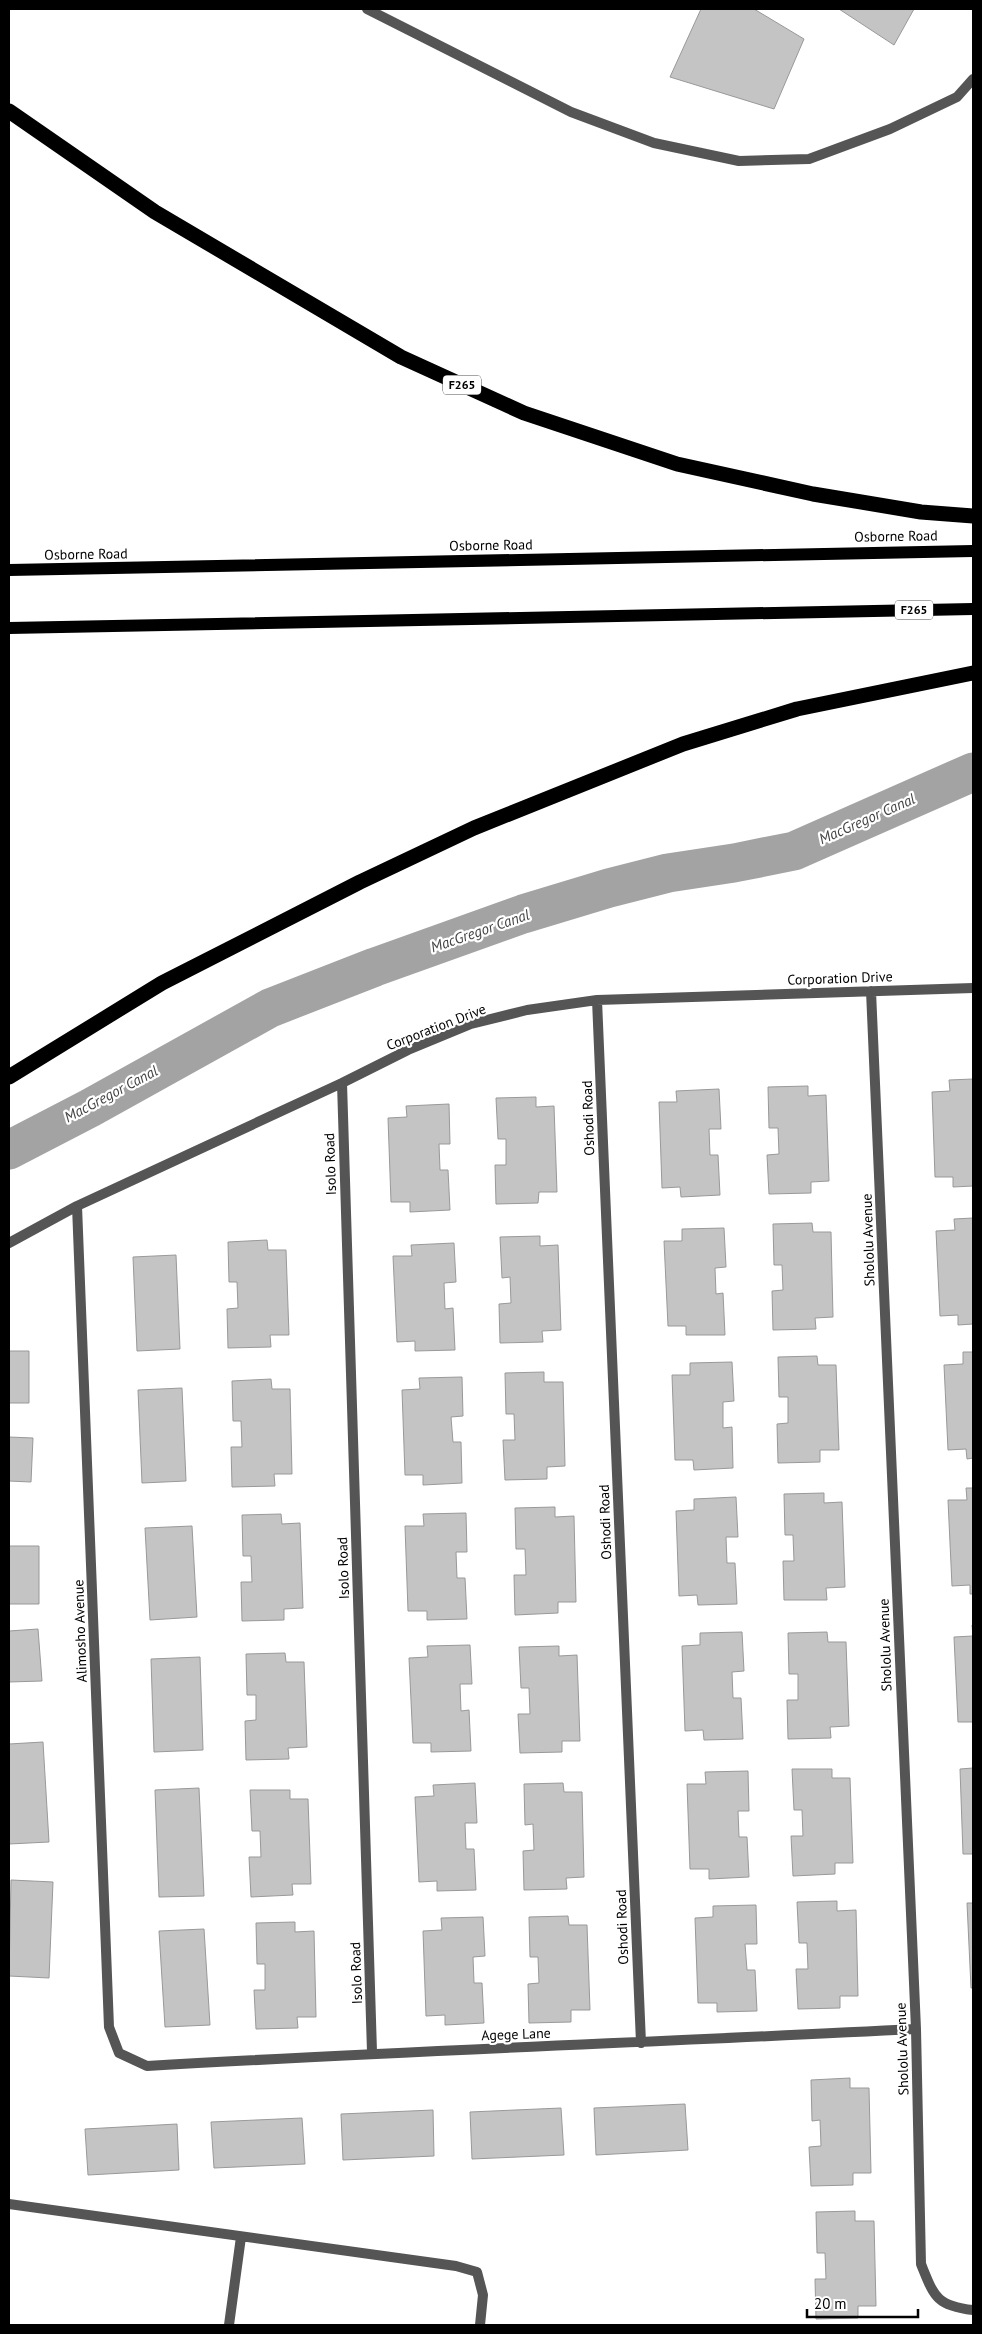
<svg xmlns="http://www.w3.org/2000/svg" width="982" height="2334" viewBox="0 0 982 2334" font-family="'PT Sans',sans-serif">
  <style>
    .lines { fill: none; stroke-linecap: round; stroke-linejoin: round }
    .canal { stroke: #a3a3a3; stroke-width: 39 }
    .building { fill: #c4c4c4; stroke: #999 }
    .lane { stroke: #555; stroke-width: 10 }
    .street { stroke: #555; stroke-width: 10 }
    .primary { stroke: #000; stroke-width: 12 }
    .highway { stroke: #000; stroke-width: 15 }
    .labels { text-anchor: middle; stroke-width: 4.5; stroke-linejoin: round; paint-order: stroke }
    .shield { fill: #fff; stroke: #4c4c4c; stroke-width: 1 }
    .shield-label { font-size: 12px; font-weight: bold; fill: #000 }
    .street-label { font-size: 14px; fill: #000; stroke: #fff }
    .water-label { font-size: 15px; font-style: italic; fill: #444; stroke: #fff }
  </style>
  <rect width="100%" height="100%" fill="#fff"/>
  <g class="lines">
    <path class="canal" d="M9,1150L90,1108L270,1008L375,967L523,914L609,888L668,873L734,863L794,851L973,772"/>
  </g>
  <path class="building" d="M701,9H754L804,39L774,109L670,77Z
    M839,9H914L894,45Z
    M973,1079V1186L953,1187V1177H935L932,1092L950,1091L949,1080Z
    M808,1086V1096L826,1095L829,1181L811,1182V1193L769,1194L767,1155L779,1154L778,1128H769L768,1087Z
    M719,1089L721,1129H709L710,1155H718L720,1195L681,1197L680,1187L662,1188L659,1102H677L676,1091Z
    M536,1097V1107L554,1106L557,1192H539L538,1203L496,1204L495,1165H506V1139H498L496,1098Z
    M449,1104L450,1144H439L440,1170H448L450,1210L410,1212V1202H391L388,1118L407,1117L406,1106Z
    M973,1218V1324L958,1325V1315L940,1316L936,1231L955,1230L954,1219Z
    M812,1223L813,1232H831L833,1317L815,1318L816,1329L773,1330L772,1291L783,1290L782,1265H774L773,1224Z
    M724,1228L726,1267L715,1268L716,1294L723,1293L725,1335H686V1326H668L664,1241H682V1229Z
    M540,1236V1246L558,1245L561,1330L542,1331L543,1342L500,1343L499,1304L511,1303L510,1277L502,1278L500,1237Z
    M267,1240L268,1250H286L289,1335H270L271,1347L228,1348L227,1309L238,1308L237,1282H229L228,1242Z
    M454,1243L456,1282L444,1283L445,1309L453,1308L455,1350L415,1351V1341L397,1342L393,1256H412L411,1245Z
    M176,1255L180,1349L137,1351L133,1257Z
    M9,1351H29V1403H9Z
    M963,1352H973V1458L967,1459L966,1449L948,1450L944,1365L963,1364Z
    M817,1356L818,1365H836L839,1450H820V1462L778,1463L777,1424L788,1423V1397H779L778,1357Z
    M732,1362L734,1401L723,1402V1428L732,1427L733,1468L694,1470L693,1460H675L672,1375H690V1363Z
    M544,1372V1382H563L565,1466L547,1467V1479L505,1480L503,1440H515L514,1414H506L505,1373Z
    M462,1377L463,1416L451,1417L453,1442H461L462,1483L423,1485V1475H405L402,1390L420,1389L419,1378Z
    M271,1379L272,1389H290L292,1474H274L275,1486L232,1487L231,1447H242L241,1421H233L232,1381Z
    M182,1388L186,1481L142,1483L138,1390Z
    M9,1437L33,1438L31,1482L9,1481Z
    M966,1488H973V1594H970V1585L952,1586L948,1500H967Z
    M824,1493V1503L842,1502L845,1587L826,1588L827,1600H784L783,1561H794L793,1535H785L784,1494Z
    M736,1497L738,1537H726L727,1563H735L737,1604L698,1605L697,1595L679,1596L676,1511L694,1510V1499Z
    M555,1507V1517L574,1516L576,1602H558V1613L515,1615L514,1575H526L525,1549H516L515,1508Z
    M466,1513L467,1552H456L457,1578H465L467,1619L427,1620V1611H408L405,1526H424L423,1514Z
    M281,1514L282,1524L300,1523L303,1608L284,1609V1620L242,1621L241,1582H252L251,1556H243L242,1515Z
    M192,1526L197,1617L150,1620L145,1528Z
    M9,1546H39V1604H9Z
    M972,1625H973V1722H958L954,1637L973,1636Z
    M38,1629L42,1681L9,1682V1631Z
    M742,1632L744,1671L732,1672L733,1698H741L743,1739L704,1740L703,1730L685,1731L682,1646L700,1645V1633Z
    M827,1632L828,1642H846L849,1726L830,1727L831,1738L788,1739L787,1700H798V1674H789L788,1633Z
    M470,1645L472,1684H460L461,1711L469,1710L471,1751L431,1752V1743H413L409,1658L428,1657L427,1646Z
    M559,1646V1656L577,1655L580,1741H562V1752L520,1753L518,1714H530L529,1688H521L519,1647Z
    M285,1653L286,1662H304L307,1747L288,1748L289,1759L246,1760L245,1721L256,1720V1695H247L246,1654Z
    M200,1657L203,1750L154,1752L151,1659Z
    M43,1742L49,1842L9,1844V1744Z
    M973,1768V1854H963L960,1769Z
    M792,1769H832V1778H850L853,1863H835V1874L793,1876L791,1836H803L802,1810H794Z
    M748,1771L749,1811H738L739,1837H747L749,1877L709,1879V1869H690L687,1784H706L705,1772Z
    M475,1783L477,1823H465L466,1849H474L476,1890L437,1891V1881L419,1882L415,1797L434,1796L433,1785Z
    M563,1783L564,1792H582L584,1877L566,1878L567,1889L524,1890L523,1851L534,1850L533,1824L525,1825L524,1784Z
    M199,1788L204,1896L159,1897L155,1790Z
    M250,1790H290V1799H308L311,1884H292L293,1895L251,1897L249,1857H261L260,1831H252Z
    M11,1880L53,1882L49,1978L9,1976Z
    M837,1901V1911L856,1910L858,1996H840V2008L798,2009L796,1969H808L807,1943H799L797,1902Z
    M967,1903H973V1988H971Z
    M756,1905L757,1944H745L747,1970H755L757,2011L717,2012V2003H698L695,1918L713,1917V1906Z
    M568,1916L569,1925H587L590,2010H571V2022L529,2023L528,1984L539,1983L538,1957H530L529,1917Z
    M483,1917L485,1956L473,1957L474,1983H482L484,2023L445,2025V2015L426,2016L423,1931L442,1930L441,1918Z
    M295,1922V1932L314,1931L316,2017H297L298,2028L256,2029L254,1990H265V1964H257L256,1923Z
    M204,1929L210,2025L165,2027L159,1931Z
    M850,2078V2088H869L871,2173H853V2185L811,2186L809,2147L821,2146L820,2120L812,2121L811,2080Z
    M685,2104L688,2150L596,2155L594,2108Z
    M561,2108L564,2155L472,2159L470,2112Z
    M433,2110L434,2156L343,2160L341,2114Z
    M302,2118L305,2164L214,2168L211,2122Z
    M177,2124L179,2170L88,2175L85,2129Z
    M855,2211V2221H874L876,2306H858V2318L816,2319L815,2279H826L825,2253H817L816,2212Z"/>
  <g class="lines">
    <path class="lane" d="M9,2204L456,2266L477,2272L483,2295L480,2325
      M229,2325L241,2237"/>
    <path class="street" d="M367,9L571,112L654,143L739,161L809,159L890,129L957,97L973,79
      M871,991L916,2029L921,2264C934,2296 936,2306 973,2310
      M597,1000L641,2043
      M342,1083L372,2052
      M77,1206L109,2027L119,2053L147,2066C403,2051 660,2042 916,2029
      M9,1243L77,1206L342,1083L408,1050L471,1024L527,1010L597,1000L973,988"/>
    <path class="primary" d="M9,570L973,551
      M9,628L973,609"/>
    <path class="highway" d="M9,111L155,212L401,357L524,413L677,464L813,494L921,512L973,516
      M9,1077L162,983L360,882L474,828L683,744L797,709L973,673"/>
  </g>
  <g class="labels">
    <g class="shield">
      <rect x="443" y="375.5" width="38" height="19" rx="4"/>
      <rect x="895" y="600.5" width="38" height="19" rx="4"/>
    </g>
    <g class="shield-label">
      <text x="462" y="389">F265</text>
      <text x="914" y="614">F265</text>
    </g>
    <g class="street-label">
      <text transform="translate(896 536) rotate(-1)" y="5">Osborne Road</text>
      <text transform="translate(491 545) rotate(-1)" y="5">Osborne Road</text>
      <text transform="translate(86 554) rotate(-1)" y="5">Osborne Road</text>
      <text transform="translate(840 978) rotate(-2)" y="5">Corporation Drive</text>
      <text transform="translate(436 1027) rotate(-21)" y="5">Corporation Drive</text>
      <text transform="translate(588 1118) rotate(-92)" y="5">Oshodi Road</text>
      <text transform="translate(330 1164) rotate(-92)" y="5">Isolo Road</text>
      <text transform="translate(868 1240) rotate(-92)" y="5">Shololu Avenue</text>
      <text transform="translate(605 1522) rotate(-92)" y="5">Oshodi Road</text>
      <text transform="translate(343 1568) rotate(-92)" y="5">Isolo Road</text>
      <text transform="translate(80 1631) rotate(-92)" y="5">Alimosho Avenue</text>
      <text transform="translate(885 1645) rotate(-92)" y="5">Shololu Avenue</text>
      <text transform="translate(622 1927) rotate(-92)" y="5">Oshodi Road</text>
      <text transform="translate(356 1973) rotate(-92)" y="5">Isolo Road</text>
      <text transform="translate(516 2034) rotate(-2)" y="5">Agege Lane</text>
      <text transform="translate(902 2049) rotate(-92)" y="5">Shololu Avenue</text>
    </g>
    <g class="water-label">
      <text transform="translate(867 819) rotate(-24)" y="5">MacGregor Canal</text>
      <text transform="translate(480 931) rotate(-19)" y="5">MacGregor Canal</text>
      <text transform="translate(111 1094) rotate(-28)" y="5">MacGregor Canal</text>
    </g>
  </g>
  <rect width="982" height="2334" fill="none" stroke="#000000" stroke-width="20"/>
  <path d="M807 2309v8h111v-8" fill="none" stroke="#000000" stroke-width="2.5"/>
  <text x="814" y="2309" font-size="15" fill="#000000" stroke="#ffffff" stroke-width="4" paint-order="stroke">20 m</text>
</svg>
